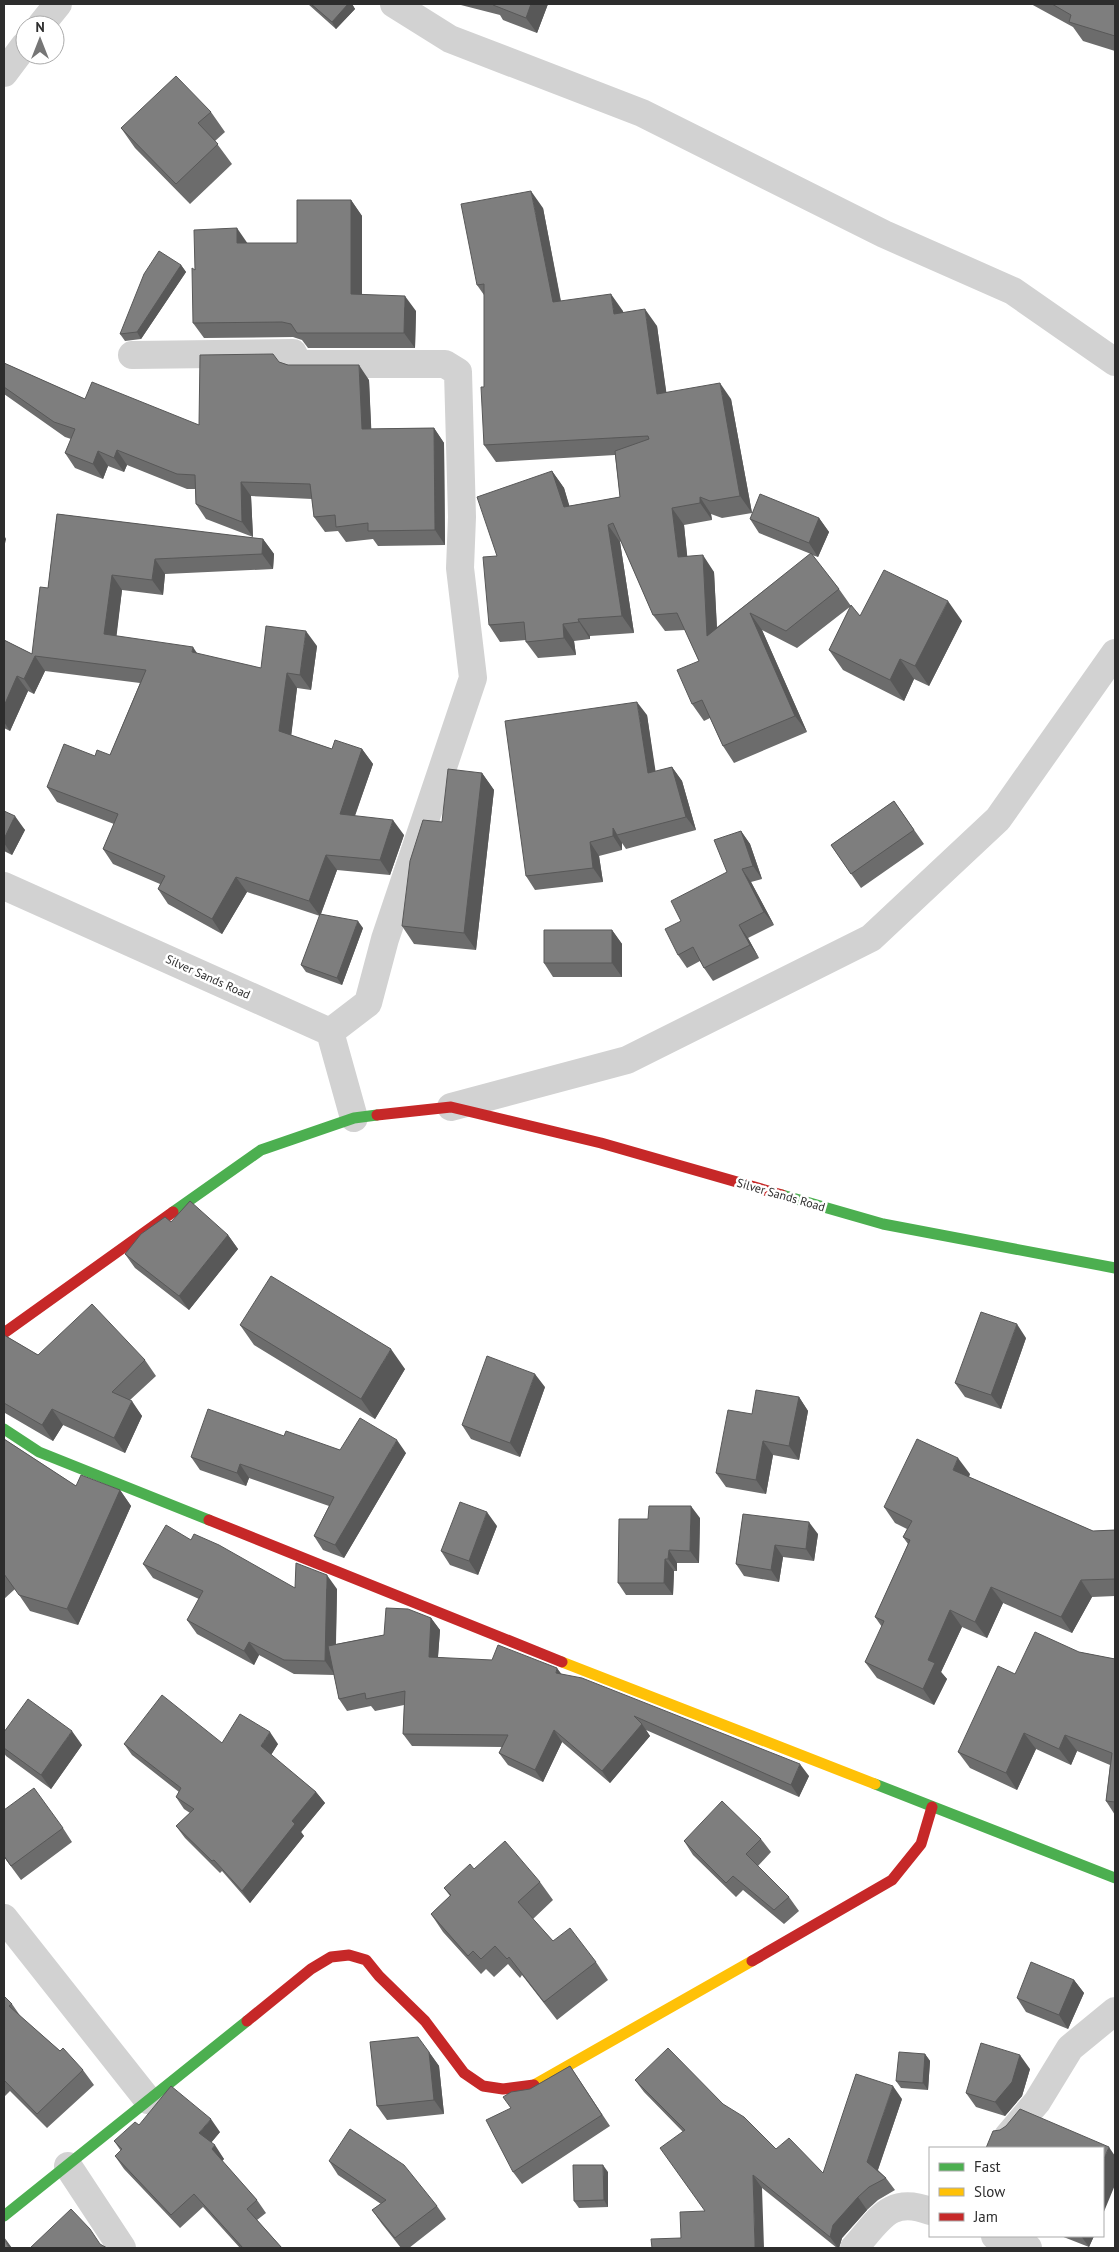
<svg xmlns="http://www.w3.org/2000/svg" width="1119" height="2252" viewBox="0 0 1119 2252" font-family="'PT Sans',sans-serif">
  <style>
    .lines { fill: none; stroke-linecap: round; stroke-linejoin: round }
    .street { stroke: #d2d2d2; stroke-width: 28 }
    .fast { stroke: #4caf50; stroke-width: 11 }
    .slow { stroke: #ffc107; stroke-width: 11 }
    .jam { stroke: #c62828; stroke-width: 11 }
    .wall { fill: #6c6c6c }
    .shaded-wall { fill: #585858 }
    .building { fill: #7e7e7e; stroke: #585858 }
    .labels { text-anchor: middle; stroke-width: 5; stroke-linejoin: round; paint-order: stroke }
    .street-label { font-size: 12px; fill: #2d2d2d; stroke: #fff }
  </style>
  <rect width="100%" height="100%" fill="#fff"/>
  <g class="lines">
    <path class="street" d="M394,4L450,39L642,113L884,234L1013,291L1115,362
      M41,25L58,4
      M4,73L25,45
      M132,355L293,353L298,364H445L458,372L462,517L460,568L473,678L385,939L368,1003L330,1032
      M4,886L330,1032
      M330,1032L354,1118
      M451,1107L627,1060L871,938L998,819L1115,653
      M4,1918L148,2100
      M1008,2136L1037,2102L1070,2048L1115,2011
      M68,2166L122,2248
      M995,2236L1028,2248
      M854,2248C879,2221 889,2195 930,2211"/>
    <path class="fast" d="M782,1195L883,1224L1115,1268
      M173,1212L261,1150L354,1118L377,1115
      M4,1429L39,1452L209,1520
      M875,1784L1115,1878
      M4,2216L247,2021"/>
    <path class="slow" d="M562,1662L875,1784
      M534,2085L752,1961"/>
    <path class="jam" d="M377,1115L451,1107L601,1143L782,1195
      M4,1333L173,1212
      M209,1520L562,1662
      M752,1961L892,1880L921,1844L932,1807
      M247,2021L311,1969L331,1957L349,1955L366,1960L379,1976L425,2021L464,2073L483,2086L503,2089L534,2085"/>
  </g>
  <path class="wall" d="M308,4H352L355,9L336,29Z
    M457,4H548L537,33L503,20L500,15Z
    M1031,4H1115V51L1083,41L1073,27Z
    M211,112L225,132L215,141L232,164L190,204L135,148L121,128Z
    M351,200L362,216V294L416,311L415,348H308L302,340L293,337L204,338L193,323L195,270L247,243H297Z
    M543,208L561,301L623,311V313L657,326L666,392L731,399L752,513L722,518L711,514L712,520L684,525L687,556L714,572L717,627L811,554L759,533L750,519L819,518L829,532L818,557L812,555L839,589L851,606L860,616L962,621L929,686L914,679L904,701L843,670L829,650L851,606L797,648L762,630L807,732L734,763L723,746L710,718L704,721L692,704L699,661L685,630L665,631L653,615L621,541L620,542L634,633L590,636V639L574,641L576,655L538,658L526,642V640L500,642L489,625L497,556L552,471L564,488L569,506L620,497L615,455L496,462L484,445V295L477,285Z
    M181,265L186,272L141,339L125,341L120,334Z
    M279,362L288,365L369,380L371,429L434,428L444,443L445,545L378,546L373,539L346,542L338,531L325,532L314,517L312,499L251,496L253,537L206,519L196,504L195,489H187L127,465L124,472L108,466L103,479L75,468L65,453L71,439L65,437L4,394V363L85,399L199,425Z
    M57,514L263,539L274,554L273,569L165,574L163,595L122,590L116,636L261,668L317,646L311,690L297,688L291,735L332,749H362L373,764L355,816L404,835L390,875L337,870L321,914L363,928L342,985L306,972L301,965L320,916L247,892L222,934L168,904L158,889L160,884L113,864L103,849L114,824L57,802L47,787L95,756L110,755L140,683L45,671L34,694L28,691L10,731L4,728V640L32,654L48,588Z
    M647,715L655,772L672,767L682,781L696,830L626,849L622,843V850L599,856L603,882L535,890L526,876Z
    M482,773L494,790L476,950L414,944L402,926L442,822Z
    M894,801L924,844L861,888L831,845Z
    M4,811L25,830L12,855L4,851Z
    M741,831L750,844L762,879L751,882L774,925L748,938L759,958L713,981L704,968L700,961L687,968L678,955L681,921L727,872Z
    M612,930L622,944V977H553L544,963Z
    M171,1222L228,1235L238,1249L189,1310L135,1268L125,1254Z
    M240,1325L405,1369L375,1419L254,1345Z
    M4,1335L38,1355L145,1360L156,1376L130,1400L142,1416L125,1453L63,1425L53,1441L5,1413L4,1414Z
    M1026,1338L1001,1409L965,1397L955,1383Z
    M545,1387L520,1457L471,1439L462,1425Z
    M799,1397L808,1411L799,1460L773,1455L766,1494L726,1487L716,1473L752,1414Z
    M284,1436L340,1450L406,1453L344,1558L323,1550L314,1536L329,1506L249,1478L246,1486L200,1470L191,1457Z
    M4,1439L76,1486L120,1490L131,1506L78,1625L30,1611L15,1589L4,1599Z
    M970,1474L969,1477L1093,1531L1115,1530V1596L1092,1597L1072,1633L1003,1603L987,1638L962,1627L941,1672L947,1679L934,1705L877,1678L865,1662L882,1627L875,1617L908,1544L903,1537L907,1529L895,1523L884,1507Z
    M743,1514L818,1534L814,1561L783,1557L779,1582L744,1576L736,1564Z
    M700,1518L699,1563H677V1571H674L673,1595H626L618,1583Z
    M497,1526L478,1575L450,1565L441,1551Z
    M191,1540L295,1588L337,1589L336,1644L384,1635L431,1618L440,1630L438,1657L562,1674L809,1776L799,1797L646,1730L650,1736L610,1783L562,1742L543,1782L508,1765L499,1753L502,1747L412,1746L403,1734L404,1705L375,1711L371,1706L347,1711L339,1699L334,1675L294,1674L259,1655L254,1665L197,1634L187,1620L199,1599L153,1578L143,1564Z
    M1079,1652L1115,1659V1815L1106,1801L1110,1765L1077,1751L1071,1765L1036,1749L1017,1790L970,1768L958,1752L1015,1674Z
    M4,1732L82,1745L51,1789L6,1756L4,1753Z
    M222,1743L278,1744L271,1755L316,1792L325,1803L301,1832L304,1836L250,1903L222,1871L220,1873L185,1838L176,1826L190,1813L184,1809L176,1797L179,1792L132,1755L124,1744Z
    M4,1810L63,1828L72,1842L21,1880L4,1857Z
    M761,1839L771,1852L758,1866L789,1897L799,1911L784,1924L743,1890L736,1897L693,1855L684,1841Z
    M474,1869L540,1882L553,1900L533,1919L553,1941L596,1962L608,1980L557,2020L522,1975L520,1978L508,1964L494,1977L486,1969L481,1974L443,1932L431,1914L450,1896L444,1888Z
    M1074,1980L1084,1993L1068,2029L1026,2012L1017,1998Z
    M4,1996L12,2004L21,2017L60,2051L83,2070L94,2085L47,2128L10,2091L4,2097Z
    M429,2052L439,2066L444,2114L387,2120L377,2106Z
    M925,2054L930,2061L928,2090L901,2088L896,2081Z
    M570,2066L610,2126L522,2184L513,2172L511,2108L530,2089Z
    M1030,2069L1022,2096L1005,2116L976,2107L966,2093Z
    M635,2080L723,2104L776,2149L823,2173L902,2099L878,2170L886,2178L895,2190L878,2200L867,2210L842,2238L839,2248H837L762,2188L681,2238L705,2211L683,2132L644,2092Z
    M139,2125L220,2132L211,2143L224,2159L222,2161L257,2200L266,2213L257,2220L282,2248H240L203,2207L180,2228L124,2169L115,2156L121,2151L114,2141Z
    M329,2161L437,2206L446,2219L409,2248H401L382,2224L372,2210L381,2204L338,2175Z
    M608,2172V2207L579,2208L574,2201Z
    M1061,2236H1094L1089,2247Z"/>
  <path class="shaded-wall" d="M348,4H352L355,9L336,29L332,22Z
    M531,4H548L537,33L526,18Z
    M531,191L543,208L564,319L553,302Z
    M351,200L362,216V310L351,294Z
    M237,228L248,244L237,243Z
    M181,265L186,272L141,339L137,332Z
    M611,294L623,311L626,331L614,314Z
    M405,296L416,311L415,348L404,333Z
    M645,309L657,326L669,411L657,394Z
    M359,365L369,380L372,444L362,429Z
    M720,383L731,399L752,513L740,496Z
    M434,428L444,443L445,545L435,530Z
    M117,450L127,465L124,472L114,458Z
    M98,451L108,466L103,479L93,464Z
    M552,471L564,488L575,524L564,507Z
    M241,482L251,496L253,537L242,522Z
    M700,497L711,514L712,520L700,503Z
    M672,508L684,525L689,573L678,557Z
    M819,518L829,532L818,557L809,543Z
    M608,525L620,542L634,633L622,616Z
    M4,535L6,539L4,548Z
    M263,539L274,554L273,569L262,554Z
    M703,555L714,572L718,652L707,636Z
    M155,559L165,574L163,595L152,580Z
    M112,575L122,590L115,649L104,634Z
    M948,601L962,621L929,686L915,666Z
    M750,613L762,630L807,732L795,716Z
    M578,619L590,636V639L579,622Z
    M563,624L574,641L576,655L564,638Z
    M306,631L317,646L311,690L300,675Z
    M193,647L203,662L192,652Z
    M35,656L45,671L34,694L24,679Z
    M900,659L914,679L904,701L890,680Z
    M287,673L297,688L290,746L279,731Z
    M17,676L28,691L10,731L4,722V706Z
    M637,702L647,715L658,787L648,773Z
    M362,749L373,764L350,829L340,814Z
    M672,767L682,781L696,830L686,817Z
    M482,773L494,790L476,950L464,933Z
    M15,816L25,830L12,855L4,843V839Z
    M393,820L404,835L390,875L380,860Z
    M613,828L617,835L622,843V850L613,836Z
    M741,831L750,844L762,879L753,866Z
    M590,842L599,856L603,882L593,868Z
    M326,855L337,870L320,916L309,901Z
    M742,869L751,882L774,925L764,912Z
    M236,877L247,892L222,934L212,919Z
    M358,921L363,928L342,985L337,978Z
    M739,925L748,938L759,958L750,945Z
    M612,930L622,944V977L612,963Z
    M228,1235L238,1249L189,1310L179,1296Z
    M1017,1324L1026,1338L1001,1409L991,1395Z
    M391,1349L405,1369L375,1419L361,1399Z
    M535,1374L545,1387L520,1457L510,1443Z
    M799,1397L808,1411L799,1460L789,1446Z
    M132,1401L142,1416L125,1453L114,1438Z
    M52,1409L63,1425L53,1441L42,1425Z
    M397,1440L406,1453L344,1558L335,1545Z
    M763,1441L773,1455L766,1494L756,1480Z
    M958,1458L970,1474L964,1486L953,1470Z
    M240,1464L249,1478L246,1486L237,1473Z
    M120,1490L131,1506L78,1625L67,1609Z
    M691,1506L700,1518L699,1563L690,1551Z
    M487,1512L497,1526L478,1575L469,1561Z
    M809,1522L818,1534L814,1561L806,1549Z
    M775,1545L783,1557L779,1582L771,1570Z
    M669,1550L677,1563V1571L668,1559Z
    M665,1559L674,1571L673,1595L664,1583Z
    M327,1575L337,1589L335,1675L325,1661Z
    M1081,1580L1092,1597L1072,1633L1061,1617Z
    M991,1587L1003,1603L987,1638L975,1622Z
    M950,1610L962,1627L941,1672L947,1679L934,1705L923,1689L928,1660Z
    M431,1618L440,1630L437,1669L429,1657Z
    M249,1642L259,1655L254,1665L244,1651Z
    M557,1668L566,1680L556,1673Z
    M642,1724L650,1736L610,1783L602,1771Z
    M554,1730L562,1742L543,1782L535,1770Z
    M72,1731L82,1745L51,1789L41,1775Z
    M270,1732L278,1744L269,1758L261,1746Z
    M1024,1733L1036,1749L1017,1790L1006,1773Z
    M1065,1735L1077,1751L1071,1765L1059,1749Z
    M800,1764L809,1776L799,1797L791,1785Z
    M316,1792L325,1803L301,1832L304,1836L250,1903L242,1891L292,1821Z
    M1074,1980L1084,1993L1068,2029L1059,2015Z
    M429,2052L439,2066L444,2114L434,2100Z
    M925,2054L930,2061L928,2090L923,2083Z
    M1020,2055L1030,2069L1022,2096L1005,2116L995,2102Z
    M893,2086L902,2099L876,2175L867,2162Z
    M211,2119L220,2132L208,2146L199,2133Z
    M215,2145L224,2159L221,2162L212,2149Z
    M1109,2147L1115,2156L1114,2155L1115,2157V2185L1103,2214V2161Z
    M603,2165L608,2172V2207L604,2200Z
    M753,2175L762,2188L764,2248H755Z
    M858,2197L867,2210L842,2238L839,2248H838L830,2237L833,2225Z
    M1081,2236H1094L1089,2247Z
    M4,2237L12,2248H9Z"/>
  <path class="building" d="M311,4H348L332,22Z
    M493,4H531L526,18L493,5Z
    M1052,4H1115V36L1069,22L1071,15Z
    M176,76L211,112L198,123L218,144L176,184L121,128Z
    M531,191L553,302L611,294L614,314L645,309L657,394L720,383L740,496L710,501L700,497V503L672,508L678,557L703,555L707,636L811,553L839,589L786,631L750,613L795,716L723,746L702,700L692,704L677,670L699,661L677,613L653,615L613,523L608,525L622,616L578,619L579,622L563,624L564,638L526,642L524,622L489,625L483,557L497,556L477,497L552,471L564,507L620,497L615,451L649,439L648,436L484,445L481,387H484V284L477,285L461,204Z
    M297,200H351V294L405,296L404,333H297L291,324L282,322L193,323L192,268L195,270L194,230L237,228V243H297Z
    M159,251L181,265L137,332L120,334L144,274Z
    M273,354L279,362L288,365H359L362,429L434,428L435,530L368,531V523L336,527L335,515L314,517L310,484L241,482L242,522L196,504L195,475L177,474L117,450L114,458L98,451L93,464L65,453L75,429L54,422L4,387V363L85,399L92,382L199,425L200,355Z
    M760,494L819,518L809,543L750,519Z
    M57,514L263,539L262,554L155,559L152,580L112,575L104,634L193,647L192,652L261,668L266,626L306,631L300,675L287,673L279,731L332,749L335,740L362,749L340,814L393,820L380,860L326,855L309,901L236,877L212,919L158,889L165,876L103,849L118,814L47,787L64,744L95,756L97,750L110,755L146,670L35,656L24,679L17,676L4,706V640L32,654L40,587L48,588Z
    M884,570L948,601L915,666L900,659L890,680L829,650L851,605L860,616Z
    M637,702L648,773L672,767L686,817L617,835L613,828V836L590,842L593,868L526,876L505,721Z
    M448,769L482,773L464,933L402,926L410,861L423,820L442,822Z
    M894,801L914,830L851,874L831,845Z
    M4,811L15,816L4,839Z
    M741,831L753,866L742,869L764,912L739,925L750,945L704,968L693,947L678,955L665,929L681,921L671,901L727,872L714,840Z
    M320,914L358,921L337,978L301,965Z
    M544,930H612V963H544Z
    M190,1201L228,1235L179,1296L125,1254L141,1234L165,1217L171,1222Z
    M271,1276L391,1349L361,1399L240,1325Z
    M92,1304L145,1360L112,1392L132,1401L114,1438L52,1409L42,1425L4,1403V1335L38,1355Z
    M981,1312L1017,1324L991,1395L955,1383Z
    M487,1356L535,1374L510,1443L462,1425Z
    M756,1390L799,1397L789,1446L763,1441L756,1480L716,1473L728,1410L752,1414Z
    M208,1409L284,1436L286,1431L340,1450L360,1418L397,1440L335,1545L314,1536L334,1497L240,1464L237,1473L191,1457Z
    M4,1439L76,1486L81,1475L120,1490L67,1609L19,1595L4,1574Z
    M917,1439L958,1458L953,1470L1093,1531L1115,1530V1579L1081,1580L1061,1617L991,1587L975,1622L950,1610L928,1660L935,1663L923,1689L865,1662L884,1621L875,1617L910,1540L903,1537L912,1521L884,1507Z
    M460,1502L487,1512L469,1561L441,1551Z
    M649,1506H691L690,1551L669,1550L668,1559H665L664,1583H618L619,1519H648Z
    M743,1514L809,1522L806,1549L775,1545L771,1570L736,1564Z
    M166,1525L191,1540L194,1534L219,1545L295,1588L296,1563L327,1575L325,1661L284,1660L249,1642L244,1651L187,1620L203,1591L143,1564Z
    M386,1608L408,1609L431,1618L429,1657L492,1660L498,1645L557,1668L556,1673L582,1678L800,1764L791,1785L634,1716L642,1724L602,1771L554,1730L535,1770L499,1753L508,1735L403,1734L405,1691L366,1699L365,1693L339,1699L328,1646L384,1635Z
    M1035,1632L1079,1652L1115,1659V1802L1106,1801L1112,1753L1065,1735L1059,1749L1024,1733L1006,1773L958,1752L998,1666L1015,1674Z
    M162,1695L222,1743L240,1714L270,1732L261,1746L316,1792L292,1821L295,1824L242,1891L214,1860L212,1861L176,1826L194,1809L176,1797L181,1788L124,1744Z
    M28,1699L72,1731L41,1775L4,1748V1732Z
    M34,1788L63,1828L11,1866L4,1856V1810Z
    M722,1801L761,1839L746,1854L789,1897L774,1910L733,1876L726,1883L684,1841Z
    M505,1841L540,1882L518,1902L553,1941L570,1928L596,1962L544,2002L509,1957L507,1959L495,1946L481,1959L473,1951L468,1956L431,1914L451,1895L444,1888L470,1864L474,1869Z
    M1031,1962L1074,1980L1059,2015L1017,1998Z
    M4,1996L12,2004L9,2006L60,2051L63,2048L83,2070L37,2114L4,2080Z
    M418,2037L429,2052L434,2100L377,2106L370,2042Z
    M981,2043L1020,2055L1012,2082L995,2102L966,2093Z
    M668,2048L723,2104L744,2117L776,2149L789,2138L823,2173L856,2074L893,2086L867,2162L886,2178L869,2187L858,2197L833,2225L830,2237L753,2175L755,2248H652L651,2239L681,2238L680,2212L705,2211L660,2148L685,2130L635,2080Z
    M899,2052L925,2054L923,2083L896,2081Z
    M570,2066L602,2115L513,2172L486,2120L511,2108L503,2097L511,2092L530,2089Z
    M171,2086L211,2119L199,2133L215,2145L212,2149L257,2200L247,2209L282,2248H243L194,2194L171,2215L115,2156L122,2149L114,2141L135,2122L139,2125Z
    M1020,2109L1109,2147L1103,2161V2148H986L993,2131L1000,2130L1006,2126Z
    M350,2129L404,2165L437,2206L395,2238L372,2210L386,2200L329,2161Z
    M573,2165H603L604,2200L574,2201Z
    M71,2209L90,2229L100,2244L107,2248H30Z
    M4,2238L9,2248H4Z"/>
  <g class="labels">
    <g class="street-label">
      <text transform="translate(208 977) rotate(24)" y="4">Silver Sands Road</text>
      <text transform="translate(781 1195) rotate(16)" y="4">Silver Sands Road</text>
    </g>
  </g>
  <rect width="1119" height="2252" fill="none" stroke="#2d2d2d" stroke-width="10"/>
  <rect x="929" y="2147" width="175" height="90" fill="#ffffff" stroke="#ababab"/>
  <rect x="939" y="2163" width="25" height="8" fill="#4caf50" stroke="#ababab"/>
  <text x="974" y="2172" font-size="15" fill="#2d2d2d">Fast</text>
  <rect x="939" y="2188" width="25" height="8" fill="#ffc107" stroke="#ababab"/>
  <text x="974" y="2197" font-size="15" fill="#2d2d2d">Slow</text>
  <rect x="939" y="2213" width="25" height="8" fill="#c62828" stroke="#ababab"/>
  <text x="974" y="2222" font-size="15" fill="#2d2d2d">Jam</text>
  <g transform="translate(40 40)"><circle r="24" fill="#ffffff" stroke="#ababab"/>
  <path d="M0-4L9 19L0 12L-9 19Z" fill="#767676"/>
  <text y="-8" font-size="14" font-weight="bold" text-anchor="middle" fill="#2d2d2d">N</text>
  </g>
</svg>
